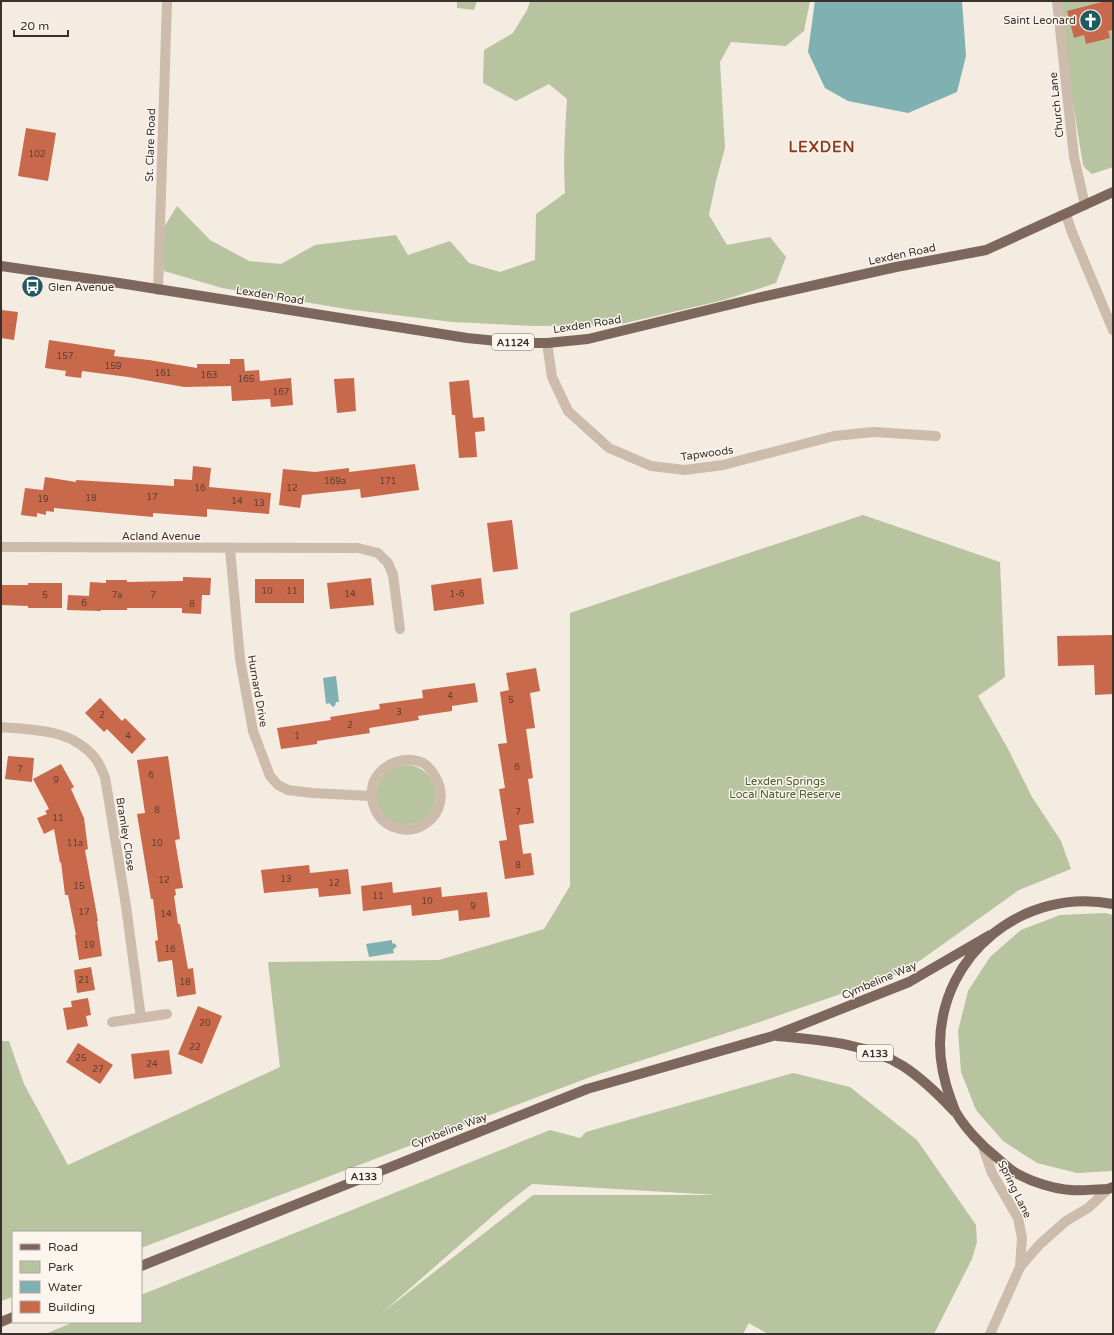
<svg xmlns="http://www.w3.org/2000/svg" width="1114" height="1335" viewBox="0 0 1114 1335" font-family="'Varela Round',sans-serif">
  <style>
    .green { fill: #b8c4a0; fill-rule: evenodd }
    .water { fill: #7fb0b2 }
    .building { fill: #c8694b }
    .lines { fill: none; stroke-linecap: round; stroke-linejoin: round }
    .minor { stroke: #cdbbac; stroke-width: 10 }
    .tertiary { stroke: #cdbbac; stroke-width: 10 }
    .primary { stroke: #7d675c; stroke-width: 10 }
    .labels { text-anchor: middle; stroke-width: 3; stroke-linejoin: round; paint-order: stroke }
    .number-label { font-size: 9px; fill: #5e3e33 }
    .shield { fill: #fbf5ee; stroke: #756b66; stroke-width: 1 }
    .shield-label { font-size: 10px; font-weight: bold; fill: #3b302b }
    .poi-label { font-size: 11px; fill: #3b302b; stroke: #fbf5ee; text-anchor: end }
    .street-label { font-size: 11px; fill: #3b302b; stroke: #fbf5ee }
    .park-label { font-size: 11px; fill: #4a5a2e; stroke: #fbf5ee }
    .district-label { font-size: 15px; font-weight: bold; letter-spacing: 1px; fill: #8c3b22; stroke: #fbf5ee }
  </style>
  <rect width="100%" height="100%" fill="#f4ebe1"/>
  <path class="green" d="M457,1H477L474,10L457,8Z
    M530,1H810L804,31L786,46L731,42L720,62L725,148L716,181L709,215L727,245L770,237L786,257L776,283L724,300L617,325L533,326L452,322L346,309L222,288L164,271L162,246L163,229L177,206L210,240L249,261L281,264L315,245L396,235L408,255L450,241L469,263L500,272L535,260L536,214L565,193C563,161 565,130 567,99L549,84L516,101L483,83L484,50L513,33L527,10Z
    M1061,1H1113V167L1092,174L1086,169L1083,165L1066,60Z
    M863,515L1000,562L1005,677L978,696L1007,747L1032,797L1061,841L1071,869L1019,890L904,972L751,1025L593,1076L141,1248V1232H13V1297L1,1301V1041H9L24,1084L68,1165L280,1067L268,962L439,960L544,929L570,886V613Z
    M376 795a30 30 0 1 1 60 0a30 30 0 1 1-60 0Z
    M1105,913L1113,915V1171L1077,1173L1037,1163L1003,1141L976,1110L961,1072L958,1031L968,991L990,957L1021,930L1060,915Z
    M793,1073L850,1087L917,1140L976,1225L977,1242L972,1259L934,1334H768L749,1323L743,1334H45L74,1322H141V1295L550,1130L580,1138L586,1132ZM532,1184L717,1195H533L383,1312L504,1206Z"/>
  <path class="water" d="M815,1H962L966,56L957,92L908,113L848,101L825,88L808,52Z
    M336,676L339,702H336L335,706L333,707L329,703L326,704L323,678Z
    M392,940V943L395,944L397,946L393,950L394,953L369,957L366,944Z"/>
  <path class="building" d="M1106,1H1113V30L1108,31L1110,38L1086,44L1084,35L1074,38L1067,11Z
    M26,128L56,133L48,181L18,176Z
    M1,310L18,312L14,340L1,338Z
    M49,340L115,350L114,356L149,360L197,368V364H230V359H244L245,371L259,370L260,381L291,378L293,405L271,407L270,399L232,401L231,386L184,387L128,377L82,371L81,378L65,376L66,371L45,368Z
    M354,378L356,411L337,413L334,379Z
    M469,380L473,418L484,417L485,431L475,432L477,457L459,458L455,415H452L449,382Z
    M415,464L419,490L361,498L360,489L302,495L300,508L279,505L283,469L315,472L349,468V472Z
    M193,466L211,468L209,487L271,493L269,514L207,509V517L153,513V517L54,508V512L46,511V515L37,513V517L21,515L25,488L43,490L45,477L76,482V480L174,486V479L192,480Z
    M512,520L518,569L493,572L487,523Z
    M183,577L211,578L210,595H202L201,614L182,613V608H127V610H101V611L67,610L68,595L89,596L90,582L106,583V580H127V582L183,581Z
    M371,578L374,605L330,609L327,583Z
    M481,578L484,604L434,611L431,585Z
    M255,579H304V603H255Z
    M28,583H62V608H28V606L1,605V585H28Z
    M1113,635V694L1095,695L1094,665L1058,666L1057,636Z
    M536,668L540,691L530,693L535,728L526,729L533,778L528,779L534,823L519,825L523,854L531,853L534,875L505,879L499,841L507,840L499,789L505,788L498,744L507,743L500,692L509,690L506,673Z
    M475,683L478,702L452,706V711L418,716L419,720L369,728L370,733L317,741V744L281,749L277,728L331,720L330,717L380,709L379,704L423,698L422,690Z
    M100,698L122,721L125,718L146,739L132,754L107,729L104,732L85,713Z
    M8,756L34,758L32,782L5,779Z
    M168,756L180,839L175,840L183,888L175,889L176,895L174,896L178,924H180L188,969L193,968L196,994L177,997L172,960L158,962L155,941L158,940L153,899H151L137,814L145,813L137,760Z
    M61,764L74,787L71,789L84,818L88,849L85,850L98,921H97L102,956L79,960L75,935H76L68,895H65L61,862L60,863L54,829L44,834L37,818L47,814L45,811L49,809L33,779Z
    M309,865L310,873L348,869L351,894L319,897L318,888L264,893L261,870Z
    M392,882L393,893L441,887L442,897L487,892L490,917L459,921L458,910L412,916L411,905L363,911L361,886Z
    M91,967L95,990L77,993L74,970Z
    M88,998L91,1015L86,1016L88,1026L67,1030L63,1008L72,1007L71,1001Z
    M198,1006L222,1016L202,1064L178,1054Z
    M78,1043L113,1065L100,1084L66,1062Z
    M169,1050L172,1074L134,1079L131,1054Z"/>
  <g class="lines">
    <path class="minor" d="M1066,214L1071,230L1113,330
      M158,290L167,1
      M547,343L552,377L568,411L609,448L651,466L685,470L723,465L834,436L874,432L936,436
      M1,547L358,548L378,553L388,563L393,575L400,629
      M230,549L240,659L253,731L270,776L278,785L288,790L312,793L371,796C372,791 372,785 374,781C383,763 405,755 423,763C429,766 432,771 435,776C445,793 442,813 425,824C410,835 386,829 377,813C374,809 373,802 371,796
      M1,727C35,730 72,729 95,758C100,764 102,771 105,777L126,906L141,1018
      M112,1022L167,1014"/>
    <path class="tertiary" d="M1057,1L1074,157L1085,205
      M983,1147L992,1173L1018,1218L1022,1238L1020,1267
      M990,1334L1020,1267L1040,1244L1066,1221L1088,1208L1108,1189"/>
    <path class="primary" d="M1,266L119,283L467,338L518,343H547L588,339L757,298L896,267L986,250L1113,192
      M1113,904C1024,887 941,953 940,1044C940,1064 944,1081 951,1100C953,1104 954,1110 957,1114C966,1129 982,1146 995,1156C1002,1162 1009,1169 1016,1173C1032,1182 1054,1189 1071,1190C1083,1191 1096,1189 1108,1189L1113,1187
      M777,1036C821,1040 865,1043 903,1066C920,1077 940,1096 954,1111
      M141,1266L587,1089L773,1036L909,982L990,935
      M1,1322L13,1317"/>
  </g>
  <defs>
    <symbol id="church-disc" viewBox="-11 -11 22 22"><circle r="9.5" fill="#1f5a5e" stroke="#fbf5ee"/><path d="M-1.2-6h2.4v3.5h3.3v2.4h-3.3V6h-2.4V-.1h-3.3v-2.4h3.3Z" fill="#fff"/></symbol>
    <symbol id="bus-disc" viewBox="-11 -11 22 22"><circle r="9.5" fill="#1f5a5e" stroke="#fbf5ee"/><path d="M-5-6H5V4H4V6H2V4H-2V6H-4V4H-5ZM-3.5-4V0h7V-4ZM-3.5 1.2v1.5H-2V1.2ZM2 1.2v1.5H3.5V1.2Z" fill="#fff"/></symbol>
  </defs>
  <g fill-rule="evenodd">
    <use href="#church-disc" x="1078" y="8" width="25" height="25"/>
    <use href="#bus-disc" x="20" y="274" width="25" height="25"/>
  </g>
  <g class="labels">
    <g class="number-label">
      <text x="37" y="157">102</text>
      <text x="65" y="359">157</text>
      <text x="113" y="369">159</text>
      <text x="163" y="376">161</text>
      <text x="209" y="378">163</text>
      <text x="246" y="382">165</text>
      <text x="281" y="395">167</text>
      <text x="335" y="484">169a</text>
      <text x="388" y="484">171</text>
      <text x="200" y="491">16</text>
      <text x="292" y="491">12</text>
      <text x="152" y="500">17</text>
      <text x="91" y="501">18</text>
      <text x="43" y="502">19</text>
      <text x="237" y="504">14</text>
      <text x="259" y="506">13</text>
      <text x="267" y="594">10</text>
      <text x="292" y="594">11</text>
      <text x="350" y="597">14</text>
      <text x="457" y="597">1-6</text>
      <text x="45" y="598">5</text>
      <text x="117" y="598">7a</text>
      <text x="153" y="598">7</text>
      <text x="84" y="606">6</text>
      <text x="192" y="607">8</text>
      <text x="450" y="699">4</text>
      <text x="511" y="703">5</text>
      <text x="399" y="715">3</text>
      <text x="102" y="718">2</text>
      <text x="350" y="728">2</text>
      <text x="128" y="739">4</text>
      <text x="297" y="739">1</text>
      <text x="517" y="770">6</text>
      <text x="20" y="772">7</text>
      <text x="151" y="778">6</text>
      <text x="56" y="783">9</text>
      <text x="157" y="813">8</text>
      <text x="518" y="815">7</text>
      <text x="58" y="821">11</text>
      <text x="75" y="846">11a</text>
      <text x="157" y="846">10</text>
      <text x="518" y="868">8</text>
      <text x="286" y="882">13</text>
      <text x="164" y="883">12</text>
      <text x="334" y="886">12</text>
      <text x="79" y="889">15</text>
      <text x="378" y="899">11</text>
      <text x="427" y="904">10</text>
      <text x="473" y="909">9</text>
      <text x="84" y="915">17</text>
      <text x="166" y="917">14</text>
      <text x="89" y="948">19</text>
      <text x="170" y="952">16</text>
      <text x="84" y="983">21</text>
      <text x="185" y="985">18</text>
      <text x="205" y="1026">20</text>
      <text x="195" y="1050">22</text>
      <text x="81" y="1061">25</text>
      <text x="152" y="1067">24</text>
      <text x="98" y="1072">27</text>
    </g>
    <g class="shield">
      <rect x="492" y="334" width="42" height="16" rx="3"/>
      <rect x="857" y="1045" width="36" height="16" rx="3"/>
      <rect x="346" y="1168" width="36" height="16" rx="3"/>
    </g>
    <g class="shield-label">
      <text x="513" y="346">A1124</text>
      <text x="875" y="1057">A133</text>
      <text x="364" y="1180">A133</text>
    </g>
    <g class="poi-label">
      <text x="1076" y="24">Saint Leonard</text>
      <text x="48" y="291" text-anchor="start">Glen Avenue</text>
    </g>
    <g class="street-label">
      <text transform="translate(1056 105) rotate(-96)" y="4">Church Lane</text>
      <text transform="translate(150 145) rotate(-88)" y="4">St. Clare Road</text>
      <text transform="translate(902 254) rotate(-12)" y="4">Lexden Road</text>
      <text transform="translate(270 295) rotate(9)" y="4">Lexden Road</text>
      <text transform="translate(587 324) rotate(-9)" y="4">Lexden Road</text>
      <text transform="translate(707 453) rotate(-8)" y="4">Tapwoods</text>
      <text x="161" y="540">Acland Avenue</text>
      <text transform="translate(258 691) rotate(80)" y="4">Hurnard Drive</text>
      <text transform="translate(126 834) rotate(81)" y="4">Bramley Close</text>
      <text transform="translate(879 980) rotate(-23)" y="4">Cymbeline Way</text>
      <text transform="translate(449 1130) rotate(-21)" y="4">Cymbeline Way</text>
      <text transform="translate(1015 1189) rotate(64)" y="4">Spring Lane</text>
    </g>
    <g class="park-label">
      <text x="785" y="785">Lexden Springs<tspan x="785" dy="13">Local Nature Reserve</tspan></text>
    </g>
    <g class="district-label">
      <text x="822" y="152">LEXDEN</text>
    </g>
  </g>
  <rect width="1114" height="1335" fill="none" stroke="#3b302b" stroke-width="4"/>
  <rect x="12" y="1231" width="130" height="92" fill="#fbf5ee" stroke="#aea6a0"/>
  <rect x="20" y="1244" width="20" height="6" fill="#7d675c" stroke="#aea6a0"/>
  <text x="48" y="1251" font-size="12" fill="#3b302b">Road</text>
  <rect x="20" y="1261" width="20" height="12" fill="#b8c4a0" stroke="#aea6a0"/>
  <text x="48" y="1271" font-size="12" fill="#3b302b">Park</text>
  <rect x="20" y="1281" width="20" height="12" fill="#7fb0b2" stroke="#aea6a0"/>
  <text x="48" y="1291" font-size="12" fill="#3b302b">Water</text>
  <rect x="20" y="1301" width="20" height="12" fill="#c8694b" stroke="#aea6a0"/>
  <text x="48" y="1311" font-size="12" fill="#3b302b">Building</text>
  <path d="M14 30v6h54v-6" fill="none" stroke="#3b302b" stroke-width="2"/>
  <text x="20" y="30" font-size="12" fill="#3b302b" stroke="#fbf5ee" stroke-width="3" paint-order="stroke">20 m</text>
</svg>
